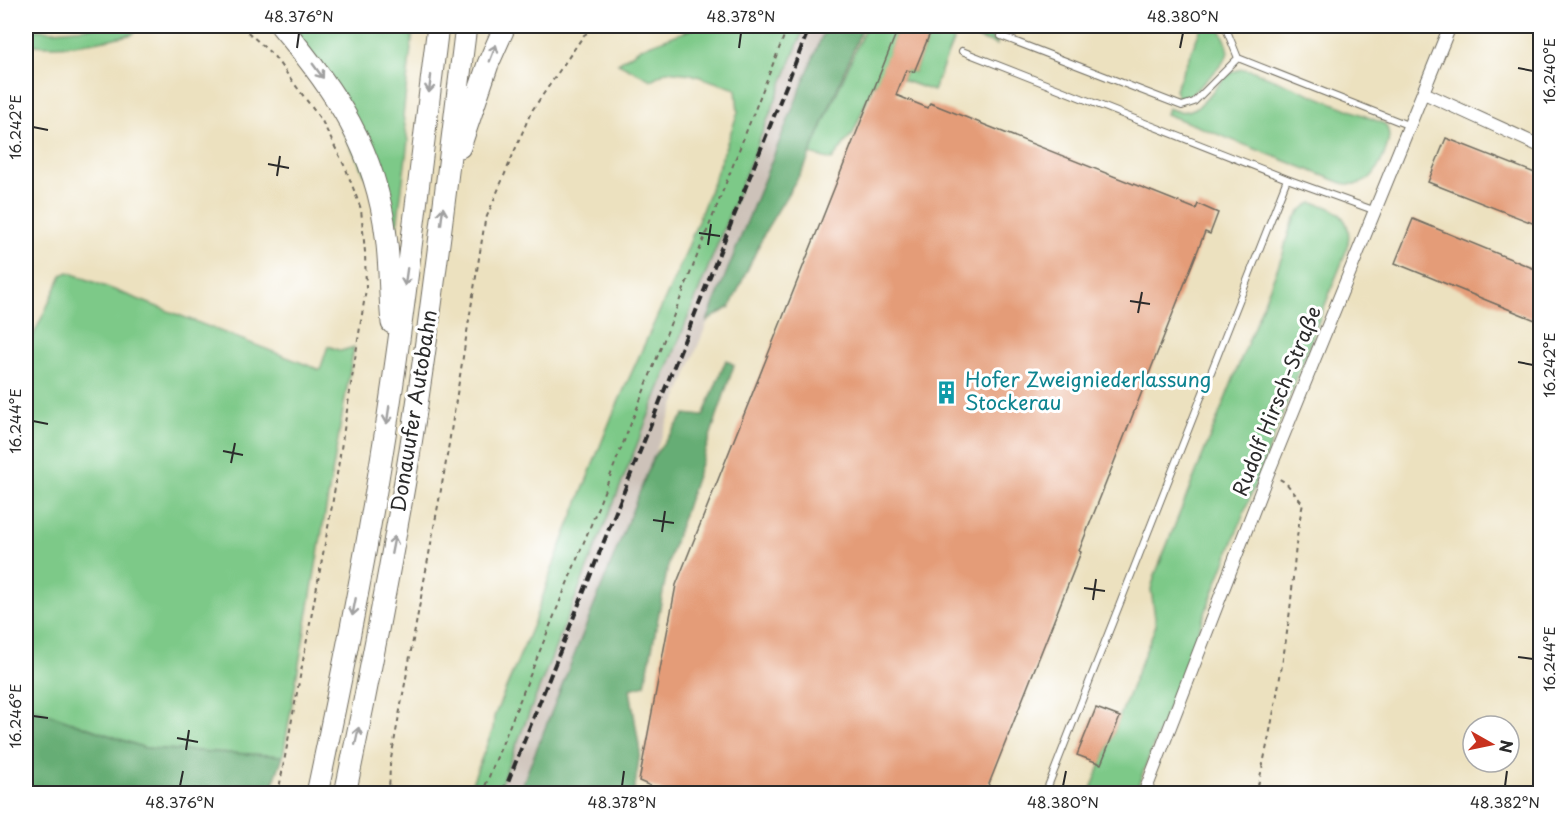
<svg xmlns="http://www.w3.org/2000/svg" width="1566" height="819" viewBox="0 0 1566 819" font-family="'Playpen Sans',sans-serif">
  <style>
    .industrial { fill: #cdc2b9 }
    .green { fill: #7dc988; stroke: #547a5a; stroke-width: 1.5 }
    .forest { fill: #66ad74; stroke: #486c50; stroke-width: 1.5 }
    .building { fill: #e49c78 }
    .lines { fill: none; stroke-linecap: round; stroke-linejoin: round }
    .service-casing { stroke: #6f6b5f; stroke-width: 8 }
    .minor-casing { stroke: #6f6b5f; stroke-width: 14 }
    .motorway-casing { stroke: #6f6b5f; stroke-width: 23 }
    .path { stroke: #6f6b5f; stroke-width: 2; stroke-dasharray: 4.5 4.5; stroke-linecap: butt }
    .service { stroke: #fff; stroke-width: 6 }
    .minor { stroke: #fff; stroke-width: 12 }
    .motorway { stroke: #fff; stroke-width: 21 }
    .rail { stroke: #2b2b2b; stroke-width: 4; stroke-dasharray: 9 4.5; stroke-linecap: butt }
    .oneway { stroke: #a0a0a0 }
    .ticks { fill: none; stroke: #2b2b2b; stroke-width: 2 }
    .labels { text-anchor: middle; stroke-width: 6; stroke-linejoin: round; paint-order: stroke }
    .culture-label { font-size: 20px; fill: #0d838f; stroke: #fff; text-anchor: start }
    .street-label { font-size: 20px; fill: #2b2b2b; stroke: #fff }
    .neatline { fill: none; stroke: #2b2b2b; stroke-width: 2 }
    .ticks-label { font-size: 15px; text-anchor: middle; fill: #2b2b2b }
  </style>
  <rect width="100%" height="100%" fill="#fff"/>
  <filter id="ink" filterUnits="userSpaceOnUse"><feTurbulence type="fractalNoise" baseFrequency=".0167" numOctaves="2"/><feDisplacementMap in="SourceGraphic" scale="12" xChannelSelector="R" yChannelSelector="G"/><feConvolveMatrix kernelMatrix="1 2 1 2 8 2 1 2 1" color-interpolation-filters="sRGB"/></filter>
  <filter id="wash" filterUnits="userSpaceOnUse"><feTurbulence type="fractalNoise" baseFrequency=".008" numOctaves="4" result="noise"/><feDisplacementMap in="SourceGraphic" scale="24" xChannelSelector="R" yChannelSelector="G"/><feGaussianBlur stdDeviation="1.35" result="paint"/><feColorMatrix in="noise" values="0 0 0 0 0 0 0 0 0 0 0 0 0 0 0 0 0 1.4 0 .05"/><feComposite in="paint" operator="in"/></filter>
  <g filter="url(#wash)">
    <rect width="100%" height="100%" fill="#ece1bf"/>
    <path class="industrial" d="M805,26H826L519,793L497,794Z"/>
    <path class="green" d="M108,26L141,27L136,29L133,34C98,42 62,50 26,44V29L54,31Z
      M290,26H417L413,31L403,116L408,141L395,242L392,228Z
      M700,26H805L497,793H468L493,729L494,717L534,622L554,563L612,416L684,257L715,177L738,112L736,89L691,74L667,71L651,80L618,63L641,48Z
      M866,26H899L877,84L874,83L852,136L851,135L832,160L810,154Z
      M933,26H992L997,27L991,39L997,42V45L957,31L933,91L902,80L906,70L914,72Z
      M1202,26H1218C1222,33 1229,43 1228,52C1226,65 1197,88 1187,98L1179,99L1175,90Z
      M1243,69L1251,70L1385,124C1392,136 1388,143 1384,155C1376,175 1366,189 1342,183L1166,114L1168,108C1207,126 1212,72 1243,69Z
      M1312,203C1320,204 1327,206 1334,210C1362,228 1343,258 1334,282L1135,793L1089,794L1156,625L1151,589L1155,575L1283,254C1287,236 1293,210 1312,203Z
      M68,272L320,370L328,346L341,351L354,347L283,756L145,748L26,706V351L62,275Z"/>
    <path class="forest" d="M826,26H863L806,164L767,228L730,307L707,321Z
      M726,360L734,365L670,556L645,685L630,689L640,752L634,793H519L654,456L685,414L703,416Z
      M26,706L145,748L283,756L270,793H26Z"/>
    <g id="blocks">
      <path class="building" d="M899,26H933L914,72L906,70L896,95L928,108L930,103L1196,209L1198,204L1218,213L1210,234L1205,232L1079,551L1081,552L985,794H669L639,781L676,585Z
        M1446,138L1540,175V226L1428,182Z
        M1413,219L1540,271V322L1395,263Z
        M1096,708L1120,717L1101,764L1077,755Z"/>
    </g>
  </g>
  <g filter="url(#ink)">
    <use href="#blocks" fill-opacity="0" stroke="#6f6b5f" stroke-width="1.5"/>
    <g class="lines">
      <defs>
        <path id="service" d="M1005,26L1001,36L1182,106L1194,102L1238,58
          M1225,26L1238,58
          M962,51L1287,179L1376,211
          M1238,58L1410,126
          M1045,794L1287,179"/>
        <path id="minor" d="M1424,93L1540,146
          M1144,794L1268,473L1450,26"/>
        <path id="motorway" d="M281,26C335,90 376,150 386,236C390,265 389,294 392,323
          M460,147L488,64L505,26
          M317,794C341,681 364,568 382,454C405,312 420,168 438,26
          M345,794C367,690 387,585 405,481C430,330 447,177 466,26"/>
      </defs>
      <use href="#service" class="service-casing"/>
      <use href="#minor" class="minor-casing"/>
      <use href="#motorway" class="motorway-casing"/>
      <path class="path" d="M241,26L273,55L322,121L346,169L361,209L365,252L366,289L332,506L278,794
        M389,794L390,764L445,468L485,221L531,112L584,35L598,26
        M482,794L592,522L788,26
        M1256,794C1270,736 1281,677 1289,618C1294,580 1294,541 1303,504L1286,483L1278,478"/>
      <use href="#service" class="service"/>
      <use href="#minor" class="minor"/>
      <use href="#motorway" class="motorway"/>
      <path class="rail" d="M503,794L810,26"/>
    </g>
    <defs><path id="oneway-shaft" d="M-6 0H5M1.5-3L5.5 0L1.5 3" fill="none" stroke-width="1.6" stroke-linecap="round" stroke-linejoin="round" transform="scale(1.5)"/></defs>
    <g class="oneway">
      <use href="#oneway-shaft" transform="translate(493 53) rotate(-69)"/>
      <use href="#oneway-shaft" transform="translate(318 71) rotate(54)"/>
      <use href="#oneway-shaft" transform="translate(430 84) rotate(97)"/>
      <use href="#oneway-shaft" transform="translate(442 216) rotate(-83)"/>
      <use href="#oneway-shaft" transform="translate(406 277) rotate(98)"/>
      <use href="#oneway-shaft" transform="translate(388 415) rotate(98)"/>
      <use href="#oneway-shaft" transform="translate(393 545) rotate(-79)"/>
      <use href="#oneway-shaft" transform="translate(354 607) rotate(101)"/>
      <use href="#oneway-shaft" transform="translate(357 736) rotate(-78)"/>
    </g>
  </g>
  <path class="ticks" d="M297,48L299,33M739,48L741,33M1180,48L1183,33M1518,68L1533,71M33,127L48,130M268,164L289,168M277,176L280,156M699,233L720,236M708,245L711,224M1130,301L1150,304M1138,313L1142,292M1518,362L1533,365M33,421L48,424M223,451L243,455M231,463L235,443M653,520L674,523M662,532L665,511M1084,588L1105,591M1093,600L1096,579M1518,657L1533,659M33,716L48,718M177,738L198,742M186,750L189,730M180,786L183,771M622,786L624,771M1063,786L1066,771M1505,786L1507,771"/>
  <defs>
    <symbol id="building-bare" viewBox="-9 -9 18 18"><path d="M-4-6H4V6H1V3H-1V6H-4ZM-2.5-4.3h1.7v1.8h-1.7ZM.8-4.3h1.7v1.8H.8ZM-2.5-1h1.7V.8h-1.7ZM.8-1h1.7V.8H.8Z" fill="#0f9aa8" stroke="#fff" stroke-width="2.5" paint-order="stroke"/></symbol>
  </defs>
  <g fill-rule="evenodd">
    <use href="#building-bare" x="930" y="376" width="33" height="33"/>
  </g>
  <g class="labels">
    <g class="culture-label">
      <text x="965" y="387">Hofer Zweigniederlassung<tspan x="965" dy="23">Stockerau</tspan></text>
    </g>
    <g class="street-label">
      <text transform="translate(1277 401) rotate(-68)" y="7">Rudolf Hirsch-Straße</text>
      <text transform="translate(414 411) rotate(-81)" y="7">Donauufer Autobahn</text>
    </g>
  </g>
  <rect width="1566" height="819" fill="none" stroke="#fff" stroke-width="66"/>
  <g transform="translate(1491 744) rotate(99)"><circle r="28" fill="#ffffff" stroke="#aaaaaa" stroke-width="1.5"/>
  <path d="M0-4.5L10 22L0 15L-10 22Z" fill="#c8321e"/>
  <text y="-9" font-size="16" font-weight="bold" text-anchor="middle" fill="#2b2b2b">N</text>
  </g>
  <rect x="33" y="33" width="1500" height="753" class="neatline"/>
  <g class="ticks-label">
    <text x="299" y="22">48.376°N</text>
    <text x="741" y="22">48.378°N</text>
    <text x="1183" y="22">48.380°N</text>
    <text transform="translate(1550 71) rotate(-90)" y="5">16.240°E</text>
    <text transform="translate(16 127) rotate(-90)" y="5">16.242°E</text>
    <text transform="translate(1550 365) rotate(-90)" y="5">16.242°E</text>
    <text transform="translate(16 421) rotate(-90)" y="5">16.244°E</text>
    <text transform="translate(1550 659) rotate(-90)" y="5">16.244°E</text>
    <text transform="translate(16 716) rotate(-90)" y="5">16.246°E</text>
    <text x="180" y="808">48.376°N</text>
    <text x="622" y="808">48.378°N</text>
    <text x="1063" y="808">48.380°N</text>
    <text x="1505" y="808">48.382°N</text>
  </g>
</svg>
